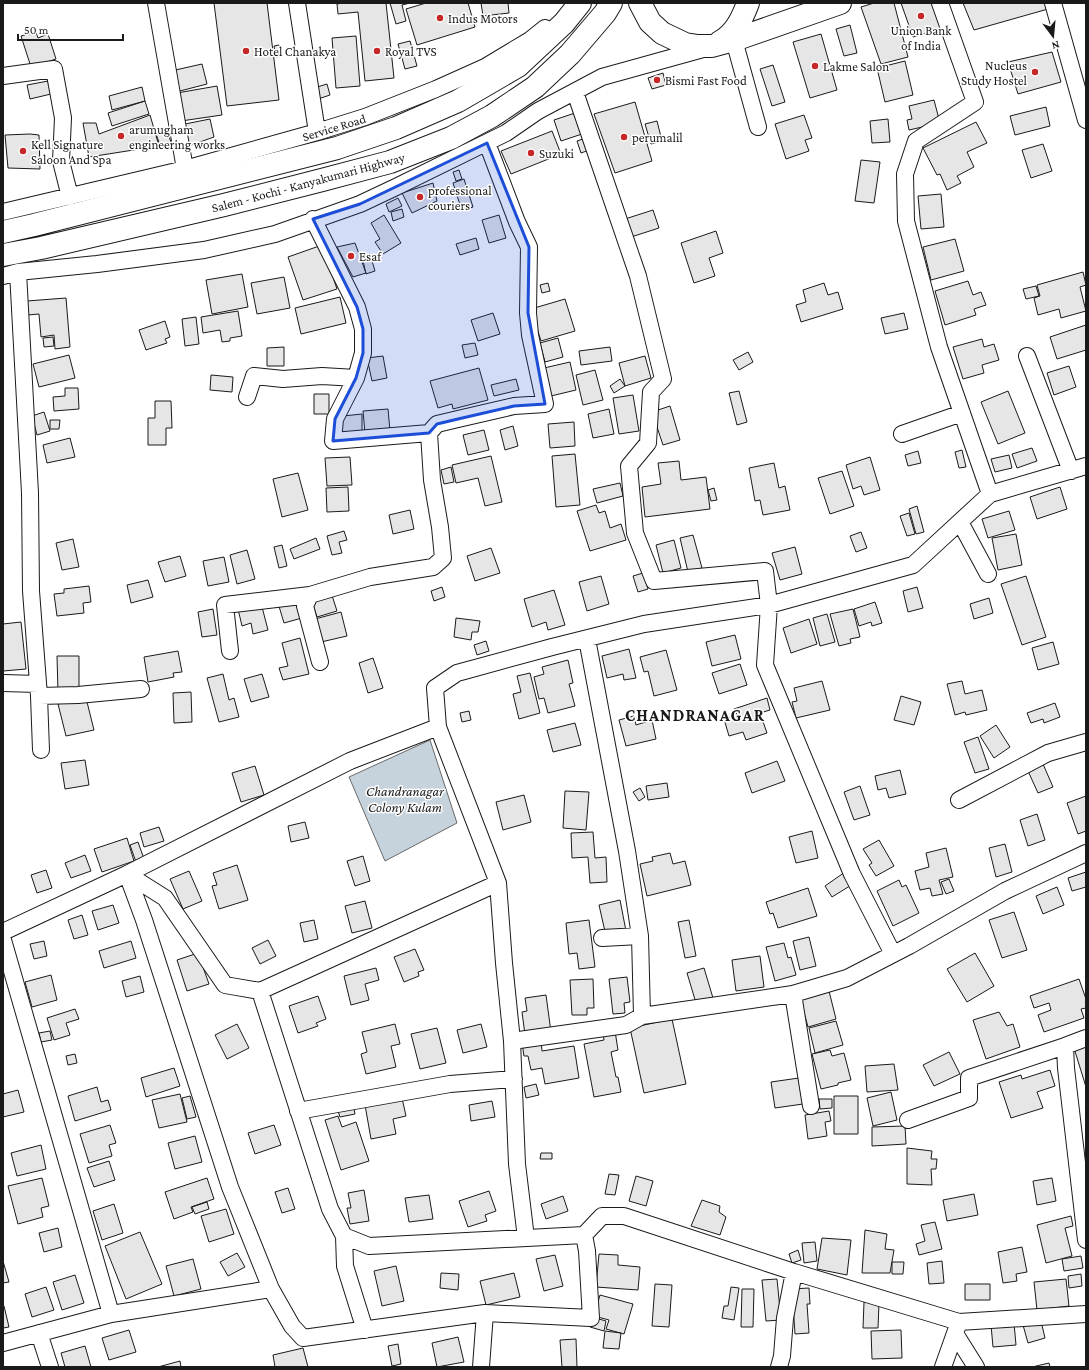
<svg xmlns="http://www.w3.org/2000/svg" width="1089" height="1370" viewBox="0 0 1089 1370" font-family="'Crimson Pro',serif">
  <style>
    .water { fill: #c6d2dc; stroke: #6a6a6a }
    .building { fill: #e6e6e6; stroke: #1a1a1a }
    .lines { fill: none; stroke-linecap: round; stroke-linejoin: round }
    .minor-casing { stroke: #1a1a1a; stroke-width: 18 }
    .highway-casing { stroke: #1a1a1a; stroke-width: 24 }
    .minor { stroke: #fff; stroke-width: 16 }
    .highway { stroke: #fff; stroke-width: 22 }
    .marked { fill: #1d4ed8; fill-opacity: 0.2; stroke: #1d4ed8; stroke-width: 3; stroke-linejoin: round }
    .poi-dot { fill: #c62828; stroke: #fff; stroke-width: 1.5 }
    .labels { text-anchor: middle; stroke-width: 3; stroke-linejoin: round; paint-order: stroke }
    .poi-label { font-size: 13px; fill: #1a1a1a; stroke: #fff; text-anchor: start }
    .street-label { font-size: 13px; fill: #1a1a1a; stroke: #fff }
    .water-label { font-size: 14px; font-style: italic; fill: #1a1a1a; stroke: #fff }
    .district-label { font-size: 17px; font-weight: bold; letter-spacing: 1px; fill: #1a1a1a; stroke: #fff }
  </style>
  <rect width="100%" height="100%" fill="#fff"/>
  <path class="water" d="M430,740L457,823L385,861L349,777Z"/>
  <path class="building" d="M214,3H267L279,100L227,106Z
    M342,3H386L394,78L365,81L358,12L338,14L337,4Z
    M390,3H410L402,5L406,21L396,24Z
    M426,3H468L475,27L417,45L406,9Z
    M481,3H508L509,13L483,16Z
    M874,3H894L908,57L881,64L861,7Z
    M901,3H932L941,29L913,37Z
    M963,3H1046L1048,9L974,30Z
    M850,25L857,53L844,56L836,29Z
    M36,32L38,38L48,34L56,59L31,67L21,36Z
    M821,34L837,90L810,98L793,42Z
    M356,36L360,86L336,88L332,38Z
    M410,41L417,66L405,69L398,44Z
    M279,45L282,55L276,57L274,46Z
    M1052,52L1061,82L1018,94L1008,62Z
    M905,61L913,95L885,102L877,68Z
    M202,64L207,84L176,92L171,71Z
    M773,65L785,102L772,106L760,69Z
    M663,73L666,85L652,89L648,78Z
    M48,81L51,94L30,99L27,85Z
    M327,84L330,95L318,99L314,88Z
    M217,86L222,115L181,121L177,93Z
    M142,87L145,101L112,110L109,96Z
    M934,100L940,123L909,130L907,120L912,119L909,106Z
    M145,101L149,114L112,126L108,113Z
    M635,102L652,161L615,173L594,114Z
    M1046,107L1050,126L1015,135L1010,116Z
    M575,113L582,134L561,141L554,120Z
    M150,115L159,146L89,157L83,123H96L99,134Z
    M804,115L812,138L805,140L809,151L786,159L775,124Z
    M210,119L214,137L183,148L180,125Z
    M888,119L890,142L872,143L870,121Z
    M657,121L662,141L651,144L645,124Z
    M976,122L987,143L967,152L974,167L957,176L961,183L947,190L940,174L937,175L923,148Z
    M166,128L172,145L161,148L155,131Z
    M552,131L561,154L511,174L501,151Z
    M30,134L39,135L40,169L8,168L5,135Z
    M589,137L592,149L581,153L577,141Z
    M1043,144L1052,171L1031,178L1022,150Z
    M861,160L880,162L874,203L855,201Z
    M459,170L462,179L456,181L453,172Z
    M464,179L473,207L462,211L453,183Z
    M433,183L437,201L412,213L402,193Z
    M941,194L944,227L921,229L918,196Z
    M398,198L402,206L389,212L386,204Z
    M402,209L404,217L393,221L391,212Z
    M653,210L659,228L631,237L625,219Z
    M384,215L401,243L383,254L375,242L380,239L371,223Z
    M499,215L506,238L489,243L482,220Z
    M716,231L723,253L709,258L715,276L694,283L681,243Z
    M476,238L479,249L460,255L456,244Z
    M955,239L964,271L931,280L923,247Z
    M355,243L366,273L353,277L337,247Z
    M322,245L337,289L303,300L288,257Z
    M370,254L375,271L366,274L362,256Z
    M1083,272L1086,285L1080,287L1086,311L1061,318L1059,309L1038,315L1034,298L1040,296L1037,285Z
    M242,274L248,307L212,314L206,280Z
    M284,277L290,308L257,314L251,283Z
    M968,281L973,295L981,292L986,305L974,309L976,315L945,325L935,291Z
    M548,283L550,291L542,293L540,285Z
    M824,283L828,295L838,292L843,309L801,322L796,305L806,302L803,290Z
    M1036,286L1039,296L1026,299L1023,289Z
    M340,297L346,323L301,334L295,308Z
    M66,298L70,347L55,349L54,335L41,337L39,314L28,315L27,301Z
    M565,299L575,331L541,341L531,309Z
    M238,311L242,336L230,338V341L222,342L220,330L203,333L201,317Z
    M493,313L500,334L478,341L471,320Z
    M904,313L908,329L885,334L881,318Z
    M196,317L199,344L185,346L182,319Z
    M165,321L170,337L165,339L167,343L146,350L139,330Z
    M1086,325V350L1057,359L1050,337Z
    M53,337L54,346L44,347L43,338Z
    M558,338L563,357L545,362L540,343Z
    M982,339L984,347L994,344L999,360L982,365L984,373L963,379L953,347Z
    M475,343L478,355L465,358L462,345Z
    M284,347V366H267V348Z
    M610,347L612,361L581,365L579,351Z
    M748,352L753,362L739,370L733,360Z
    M69,355L75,378L39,387L33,364Z
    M383,356L387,378L372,381L367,358Z
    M645,356L651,378L625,386L619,363Z
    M570,362L576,390L551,396L544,368Z
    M1069,366L1076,387L1054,395L1047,373Z
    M479,368L488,400L453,409L452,404L438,408L430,381Z
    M595,370L603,400L583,405L576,375Z
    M211,375L233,377L232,392L210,390Z
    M516,379L519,390L494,396L491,385Z
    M620,379L625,386L614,393L610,386Z
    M65,388H78L79,409L54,411L53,397L65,396Z
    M739,391L747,422L737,425L729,393Z
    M1008,391L1025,433L998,444L981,402Z
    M314,394H329V414H314Z
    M633,395L639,431L619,434L613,398Z
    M155,401H171L172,428H166V445H148V418H155Z
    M670,406L680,440L663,445L652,412Z
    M388,409L390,431L365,433L363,411Z
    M609,409L614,434L593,438L588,414Z
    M44,412L50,431L37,435L32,416Z
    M362,414V436H341L343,416Z
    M50,420H60L59,429H50Z
    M574,422L575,446L550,448L548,424Z
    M513,426L518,446L505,450L500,430Z
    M484,430L489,450L468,455L463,435Z
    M70,438L75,457L47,463L43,445Z
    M1032,448L1037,461L1017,468L1012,454Z
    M962,450L966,467L959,468L955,452Z
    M918,451L921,463L908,466L905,455Z
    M575,454L580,505L556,507L552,456Z
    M1009,455L1012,468L995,472L991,459Z
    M491,456L502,502L485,506L478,478L456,483L452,465Z
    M350,457L352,485L327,486L325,458Z
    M870,457L880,490L864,495L861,486L853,489L846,465Z
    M679,461L681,480L706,477L710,509L645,517L642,487L661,484L658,463Z
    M774,463L779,488L785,486L790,510L763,515L760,500L755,501L749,468Z
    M451,467L454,482L444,484L441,470Z
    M842,471L854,506L830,514L818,478Z
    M298,473L308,510L282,517L273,479Z
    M620,483L623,496L597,503L593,489Z
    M348,487L349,511L327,512L326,488Z
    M1060,487L1067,509L1037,519L1030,497Z
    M714,488L717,500L711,501L708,490Z
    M596,505L599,513L605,511L610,528L621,524L626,540L590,551L577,511Z
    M917,506L924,532L916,534L909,509Z
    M410,510L414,529L393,534L389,515Z
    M1009,511L1015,530L988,538L982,519Z
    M909,513L915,534L907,536L900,516Z
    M344,531L347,540L339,542L342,553L332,555L327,536Z
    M861,532L867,548L856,552L850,536Z
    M1016,534L1022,565L998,570L992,538Z
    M693,535L702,568L688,572L680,538Z
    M316,538L320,549L294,559L290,549Z
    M73,539L79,567L62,570L56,543Z
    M674,540L681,568L663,573L656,545Z
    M282,545L287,566L279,568L274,547Z
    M795,547L802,574L780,580L772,553Z
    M491,548L500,573L475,581L467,556Z
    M247,550L255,579L237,584L230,555Z
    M180,556L186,576L165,582L158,562Z
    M224,557L229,582L208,586L203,561Z
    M643,573L648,589L638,592L633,576Z
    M601,576L609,604L587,611L579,582Z
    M1026,576L1046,637L1022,645L1001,584Z
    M148,580L153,597L131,603L127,585Z
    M89,586L91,602L83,603L84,613L57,616L54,594L64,593V589Z
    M442,587L445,597L434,601L431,591Z
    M917,587L923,608L908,612L903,591Z
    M330,589L337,611L317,617L310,595Z
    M554,590L565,625L548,630L546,622L532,627L524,599Z
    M296,598L302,618L284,623L278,603Z
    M989,598L993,613L974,619L970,604Z
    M875,602L882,623L872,626L871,622L859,626L854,609Z
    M261,603L268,630L253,634L251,623L242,626L238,609Z
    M213,609L217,635L202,637L198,612Z
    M853,609L860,637L850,639L851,643L839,646L830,614Z
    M341,612L347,636L321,642L315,619Z
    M827,614L835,642L820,646L813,618Z
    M456,618L480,621L478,632H472L471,640L454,637Z
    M809,619L817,644L791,653L783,628Z
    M21,622L26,669L3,671V624Z
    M735,635L741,659L712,666L706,642Z
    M300,638L309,674L283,680L279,668L288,666L282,643Z
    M486,641L489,651L477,655L474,645Z
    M1053,642L1059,664L1038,670L1032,648Z
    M629,649L636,678L624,680L623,674L607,678L602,656Z
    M666,650L677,690L654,696L648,671L644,672L640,657Z
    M178,651L182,672L173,673L174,677L148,682L144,657Z
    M57,656H79V692H58Z
    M373,658L383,688L368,693L359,663Z
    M568,660L573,683L569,684L575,706L548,713L544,698L539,699L534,677L544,674L542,667Z
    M740,664L747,685L719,694L712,673Z
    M530,673L540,713L519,719L513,694L521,692L517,676Z
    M223,674L229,700L234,698L239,717L219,722L207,678Z
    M262,674L269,697L251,702L244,679Z
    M822,681L830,710L796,718L792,702L797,701L794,688Z
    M962,681L965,694L982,690L987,710L966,715L965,712L955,715L947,684Z
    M191,692L192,722L174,723L173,693Z
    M901,696L921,702L914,725L894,720Z
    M86,698L94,730L66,736L58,704Z
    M767,698L770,710L760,713L767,733L746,740L743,732L729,736L724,719L737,715L734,709Z
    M1055,703L1060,717L1044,723L1043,719L1031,723L1027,713Z
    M469,711L471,720L462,722L460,713Z
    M634,716L636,725L652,720L656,739L626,746L619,720Z
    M575,723L581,745L553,752L547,730Z
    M996,725L1010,747L994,758L980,736Z
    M978,737L989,769L975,773L964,742Z
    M85,760L89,785L65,789L61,763Z
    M777,761L785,781L752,793L745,773Z
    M1043,764L1053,787L1038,793L1028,771Z
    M255,766L264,795L241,802L232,773Z
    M900,770L906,794L889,798L886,788L878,790L875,776Z
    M667,783L669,797L648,800L646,786Z
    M860,786L870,815L854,820L844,792Z
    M640,788L645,797L639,801L633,792Z
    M565,791L589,792L586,830L563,828Z
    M524,795L531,822L503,830L496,802Z
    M1086,796V831L1078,834L1067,803Z
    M1037,814L1045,840L1028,846L1020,820Z
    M305,822L309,838L291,842L288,826Z
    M159,827L164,841L144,847L140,833Z
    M812,831L818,858L796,863L789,837Z
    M593,832L595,858L606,857L607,882L590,883L588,857L572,858L571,833Z
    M127,838L134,861L102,872L94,849Z
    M879,840L894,866L876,876L869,865L872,863L863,849Z
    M138,842L144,859L136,862L130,845Z
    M1005,844L1012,872L996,877L989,848Z
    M946,848L953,877L939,880L943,894L932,896L930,888L920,890L915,871L929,867L926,853Z
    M670,853L673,864L685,861L691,885L647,896L640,864L653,861L652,857Z
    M85,855L91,871L71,878L65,863Z
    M363,856L370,881L355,886L347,861Z
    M237,865L248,900L219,909L212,886L217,885L213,873Z
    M46,870L52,888L37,893L31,875Z
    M189,871L202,901L183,909L170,879Z
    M845,872L853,884L832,897L825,886Z
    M1086,872V887L1072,891L1068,878Z
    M949,879L954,891L946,894L941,882Z
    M899,880L902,887L906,885L919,913L893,926L877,891Z
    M1057,887L1064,905L1043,914L1036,896Z
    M808,888L817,916L778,928L773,913L770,914L766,902Z
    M620,900L626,931L606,936L599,905Z
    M365,901L372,928L352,933L345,906Z
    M113,905L119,923L98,930L92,911Z
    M1014,912L1027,950L1002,958L989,920Z
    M82,915L88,935L74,939L68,920Z
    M314,920L318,939L304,942L300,923Z
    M589,920L595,967L579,969L577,953L569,954L566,923Z
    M689,920L696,956L685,958L678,922Z
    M809,937L816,966L800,970L793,941Z
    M268,940L276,956L260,964L252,948Z
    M44,941L47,956L34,959L30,944Z
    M131,941L136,958L104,968L99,951Z
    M784,943L788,958L791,957L796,975L775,981L766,947Z
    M415,949L424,970L418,972L419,976L404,982L394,957Z
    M198,953L209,984L187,991L177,960Z
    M975,953L994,986L967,1002L947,969Z
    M760,956L764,987L736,991L732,960Z
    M376,968L379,980L365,984L369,1000L351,1005L344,976Z
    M704,968L713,998L696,1003L687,973Z
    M51,975L57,1000L32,1007L25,982Z
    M140,976L144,992L126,997L122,981Z
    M627,977L630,1002L624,1003L625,1013L613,1014L609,979Z
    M593,979L594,1008H587V1015H572L570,980Z
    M1079,979L1086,999V1008L1081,1009L1084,1018L1044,1032L1038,1015L1051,1010L1049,1003L1034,1008L1030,996Z
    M829,991L836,1019L808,1027L800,998Z
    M546,995L551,1032L525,1035L522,1012L527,1011L525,998Z
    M318,996L326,1019L316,1023L318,1026L298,1033L289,1006Z
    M75,1009L79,1019L66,1023L70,1035L54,1040L47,1018Z
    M999,1012L1007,1026L1013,1024L1020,1047L986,1059L973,1020Z
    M672,1019L686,1084L644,1093L630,1028Z
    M836,1021L843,1045L815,1053L809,1028Z
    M237,1024L249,1048L227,1059L215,1035Z
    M395,1024L400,1044L391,1046L396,1067L366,1074L361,1054L367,1052L362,1032Z
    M481,1024L487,1047L463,1053L457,1030Z
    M437,1028L446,1063L420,1069L411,1034Z
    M50,1031L52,1040L41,1042L39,1033Z
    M615,1031L618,1050L611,1052L616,1077H618L621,1092L594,1097L584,1044L604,1040L603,1033Z
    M541,1040L542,1051L574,1046L579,1078L545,1084L542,1068L531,1070L528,1056H524L522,1043Z
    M1086,1044V1087L1074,1048Z
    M830,1050L832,1056L844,1053L851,1080L838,1083V1085L821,1089L812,1054Z
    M949,1052L960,1074L934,1086L923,1065Z
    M75,1054L77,1063L68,1065L66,1056Z
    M894,1064L898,1090L867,1092L865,1066Z
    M174,1068L180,1086L146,1097L141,1078Z
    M1050,1070L1055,1086L1037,1092L1043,1108L1011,1118L999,1082L1021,1075L1022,1079Z
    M799,1078L803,1104L775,1108L771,1082Z
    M536,1084L539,1095L526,1098L524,1087Z
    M97,1087L101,1102L108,1100L111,1110L75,1121L68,1096Z
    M18,1090L24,1112L3,1117V1094Z
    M891,1092L897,1120L873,1126L867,1098Z
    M180,1094L187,1122L159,1128L152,1100Z
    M190,1096L196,1117L187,1119L182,1098Z
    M834,1096H858V1134H834Z
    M402,1098L406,1116L393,1119L396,1134L371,1139L365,1105Z
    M819,1099H832V1108L820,1109Z
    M492,1101L495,1117L471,1121L469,1105Z
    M353,1104L355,1114L340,1117L337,1108Z
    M829,1111L831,1121L825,1122L827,1136L808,1139L805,1115Z
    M338,1116L342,1127L356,1122L369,1161L341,1170L325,1120Z
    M110,1125L116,1143L109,1145L112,1156L89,1163L80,1134Z
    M274,1125L281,1145L255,1154L248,1133Z
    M905,1126L906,1144L872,1146V1127Z
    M195,1136L202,1162L175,1169L168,1143Z
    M41,1145L46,1169L17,1176L11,1153Z
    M907,1148L932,1151L931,1159H937L936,1169H931L932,1185L907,1184Z
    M541,1153H552V1159H540Z
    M109,1161L115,1180L94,1187L87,1168Z
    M609,1174L619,1175L615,1195L605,1194Z
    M636,1176L653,1181L646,1206L629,1201Z
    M42,1178L49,1206L41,1208L43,1217L18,1224L8,1186Z
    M207,1178L214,1199L191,1207L193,1212L174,1219L165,1192Z
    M1052,1178L1056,1201L1037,1205L1033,1181Z
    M288,1188L295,1209L282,1213L275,1192Z
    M364,1190L369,1221L350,1224L347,1208H351L348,1193Z
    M489,1191L496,1211L485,1215L487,1221L468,1227L459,1201Z
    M974,1194L978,1215L947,1221L943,1200Z
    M429,1195L433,1219L409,1222L405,1198Z
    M563,1196L568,1211L546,1219L541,1204Z
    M702,1200L720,1206L719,1212L726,1217L720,1235L691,1226Z
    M207,1202L209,1209L195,1214L192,1207Z
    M114,1204L123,1233L102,1240L93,1211Z
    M226,1209L234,1234L209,1242L201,1216Z
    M1071,1216L1073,1226L1065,1228L1072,1256L1046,1263L1037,1225Z
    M935,1222L942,1249L919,1255L916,1244L925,1241L921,1225Z
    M58,1228L62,1247L44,1252L39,1233Z
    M865,1230L887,1234L885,1249L894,1250L890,1273H862Z
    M140,1232L162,1284L126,1299L105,1246Z
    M822,1238L851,1240L847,1275L817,1269Z
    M815,1242L817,1261L804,1263L802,1243Z
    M1022,1247L1027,1272L1016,1274L1017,1281L1003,1283L998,1252Z
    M798,1250L801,1260L792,1263L789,1254Z
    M237,1253L245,1267L228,1276L220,1262Z
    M599,1254L618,1255V1265L640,1267L638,1290L596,1287Z
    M555,1255L563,1286L544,1291L536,1259Z
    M1081,1256L1083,1268L1064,1271L1062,1259Z
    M193,1259L201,1289L174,1296L166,1266Z
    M3,1261L9,1282L3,1283Z
    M942,1261L944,1283L929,1284L927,1263Z
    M892,1262H904L903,1274H892Z
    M396,1266L404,1301L382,1306L374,1271Z
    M441,1273L459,1274L458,1290L440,1288Z
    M514,1273L520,1297L486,1305L480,1281Z
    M1081,1274L1082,1286L1069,1288L1068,1276Z
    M75,1275L84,1303L62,1310L53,1282Z
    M777,1279L781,1320L766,1321L762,1280Z
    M1066,1279L1069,1306L1037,1310L1034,1282Z
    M655,1284L672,1285L669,1327L652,1326Z
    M965,1284H990V1300H965Z
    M46,1287L54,1310L32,1317L25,1294Z
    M731,1287L739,1288L734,1320L722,1318L724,1306H728Z
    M809,1288L810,1304H807L809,1333L795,1334L792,1289Z
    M742,1289H754L753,1327H741Z
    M600,1295L633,1304L624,1334L606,1329L609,1320L594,1316Z
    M864,1302L879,1303L878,1328H863Z
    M3,1306H4L9,1327L3,1328Z
    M592,1317L606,1321L604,1331L590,1327Z
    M1041,1321L1045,1338L1028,1343L1023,1325Z
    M1014,1323L1016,1345L993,1347L991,1325Z
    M129,1330L136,1352L109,1360L102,1338Z
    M901,1330L902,1358L872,1359L871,1331Z
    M605,1331L621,1333L619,1349L603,1348Z
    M458,1337L464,1362L437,1367L432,1343Z
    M576,1339L577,1367H562L560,1340Z
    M398,1344L401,1364L392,1366L388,1346Z
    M85,1346L91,1367H65L61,1353Z
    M303,1348L308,1367H275L273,1355Z
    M180,1361L181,1367H158Z
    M1049,1363L1050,1367H1032Z"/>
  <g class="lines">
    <defs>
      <path id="minor" d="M156,3L185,169
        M297,3L317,132
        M940,3L975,102L916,141L905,174L906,221L939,347L990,494
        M1053,3L1086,120
        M734,40L758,127
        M3,76L54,69L63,118L61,161L70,197
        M575,92L638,276L663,379L651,392L648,443L629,466L635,533L654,581L765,571L769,605L765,665L852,874L893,954
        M3,212L185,169L317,132L365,117L436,89L485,67L530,40L545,28
        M313,219L357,307L363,329V353L356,378L335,419L333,441L429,433
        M18,272L30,493L31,591L39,696L41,750
        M3,276L18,272L97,264L204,250L275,234L360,204L396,187L506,133L538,111L602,77L703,49
        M1027,356L1071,471
        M247,397L254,376L283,379L322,376L356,378
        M902,434L962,413
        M1086,466L990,494L913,565L769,605L644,624L552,647L457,673L435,688L438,727L498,883L260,991L330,1209L344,1236L369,1246L584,1235L602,1216H624L794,1272L959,1322L1086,1314
        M960,522L988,574
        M587,639L627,851L640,936
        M230,651L225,605L310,595
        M320,662L305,606L310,595L370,577L433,567L443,558L440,527L432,480L429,433L437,424L458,419L514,406L545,404L530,335L528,313L529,247L517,222L487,143
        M3,683L38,684
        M39,696L78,695L141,689
        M959,800L1048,753L1086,742
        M127,874L165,898L225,985L260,991
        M498,883L504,963L512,1041L517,1164L526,1238
        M3,932L127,874L350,761L438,727
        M602,938L640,936L642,1016L793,994L847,978L909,946L1005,891L1086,853
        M3,940L111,1314
        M793,994L811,1106
        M1086,1038L1065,1046L1066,1068L1086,1240
        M512,1041L626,1025L642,1016
        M298,1111L450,1084L514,1079
        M908,1120L969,1098V1078L1065,1046
        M344,1236L345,1266L365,1330
        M271,1289L292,1326L303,1338L485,1313
        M39,1333L50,1367
        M956,1335L976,1367
        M3,1343L111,1314L271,1289L230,1187L144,920L127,874
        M481,1367L485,1313L591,1318L587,1251L584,1235
        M779,1367L782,1356L785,1318L794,1272
        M943,1367L959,1322"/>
      <path id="highway" d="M640,3L650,22L662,33L685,44L698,46H712L734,40L840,3
        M720,42C735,34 742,19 748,3
        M3,232L34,225L337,148L396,128L458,101L518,66L564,23L580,3
        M3,255L41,248L224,205L322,180L390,162L451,138L492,116L535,87L570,54L605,13L611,3"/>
    </defs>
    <use href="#minor" class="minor-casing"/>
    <use href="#highway" class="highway-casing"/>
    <use href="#minor" class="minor"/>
    <use href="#highway" class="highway"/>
  </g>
  <path class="marked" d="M487,143L529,247L528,313L545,404L514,406L458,419L437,424L429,433L333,441L335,419L356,378L363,353V329L357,307L313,219L360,204Z"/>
  <g class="poi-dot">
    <circle cx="921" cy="16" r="4"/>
    <circle cx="440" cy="18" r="4"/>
    <circle cx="246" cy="51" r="4"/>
    <circle cx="377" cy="51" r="4"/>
    <circle cx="815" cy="66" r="4"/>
    <circle cx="1035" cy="72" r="4"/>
    <circle cx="657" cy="80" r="4"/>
    <circle cx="121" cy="136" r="4"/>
    <circle cx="624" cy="137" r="4"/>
    <circle cx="23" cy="151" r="4"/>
    <circle cx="531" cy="153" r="4"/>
    <circle cx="420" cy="197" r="4"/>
    <circle cx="351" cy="256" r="4"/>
  </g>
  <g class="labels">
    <g class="poi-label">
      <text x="448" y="23">Indus Motors</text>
      <text x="921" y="35" text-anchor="middle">Union Bank<tspan x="921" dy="15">of India</tspan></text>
      <text x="254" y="56">Hotel Chanakya</text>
      <text x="385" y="56">Royal TVS</text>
      <text x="1027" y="70" text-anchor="end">Nucleus<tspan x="1027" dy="15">Study Hostel</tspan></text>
      <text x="823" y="71">Lakme Salon</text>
      <text x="665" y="85">Bismi Fast Food</text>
      <text x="129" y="134">arumugham<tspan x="129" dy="15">engineering works</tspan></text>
      <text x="632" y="142">perumalil</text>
      <text x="31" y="149">Kell Signature<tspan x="31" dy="15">Saloon And Spa</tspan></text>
      <text x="539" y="158">Suzuki</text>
      <text x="428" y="195">professional<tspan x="428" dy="15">couriers</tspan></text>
      <text x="359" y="261">Esaf</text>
    </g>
    <g class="street-label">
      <text transform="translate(334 127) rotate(-17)" y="5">Service Road</text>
      <text transform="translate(308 182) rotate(-15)" y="5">Salem - Kochi - Kanyakumari Highway</text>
    </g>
    <g class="water-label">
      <text x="405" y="796">Chandranagar<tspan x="405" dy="16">Colony Kulam</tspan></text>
    </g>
    <g class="district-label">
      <text x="695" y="721">CHANDRANAGAR</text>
    </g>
  </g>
  <rect width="1089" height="1370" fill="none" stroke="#1a1a1a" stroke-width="8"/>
  <g transform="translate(1053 36) rotate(164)" stroke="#ffffff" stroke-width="3" paint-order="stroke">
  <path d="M0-3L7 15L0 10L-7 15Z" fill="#1a1a1a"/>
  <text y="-6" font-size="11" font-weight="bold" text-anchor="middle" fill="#1a1a1a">N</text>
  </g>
  <path d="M18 34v6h105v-6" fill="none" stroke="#1a1a1a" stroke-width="2"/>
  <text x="24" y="34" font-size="12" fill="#1a1a1a" stroke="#ffffff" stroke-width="3" paint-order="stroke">50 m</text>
</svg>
